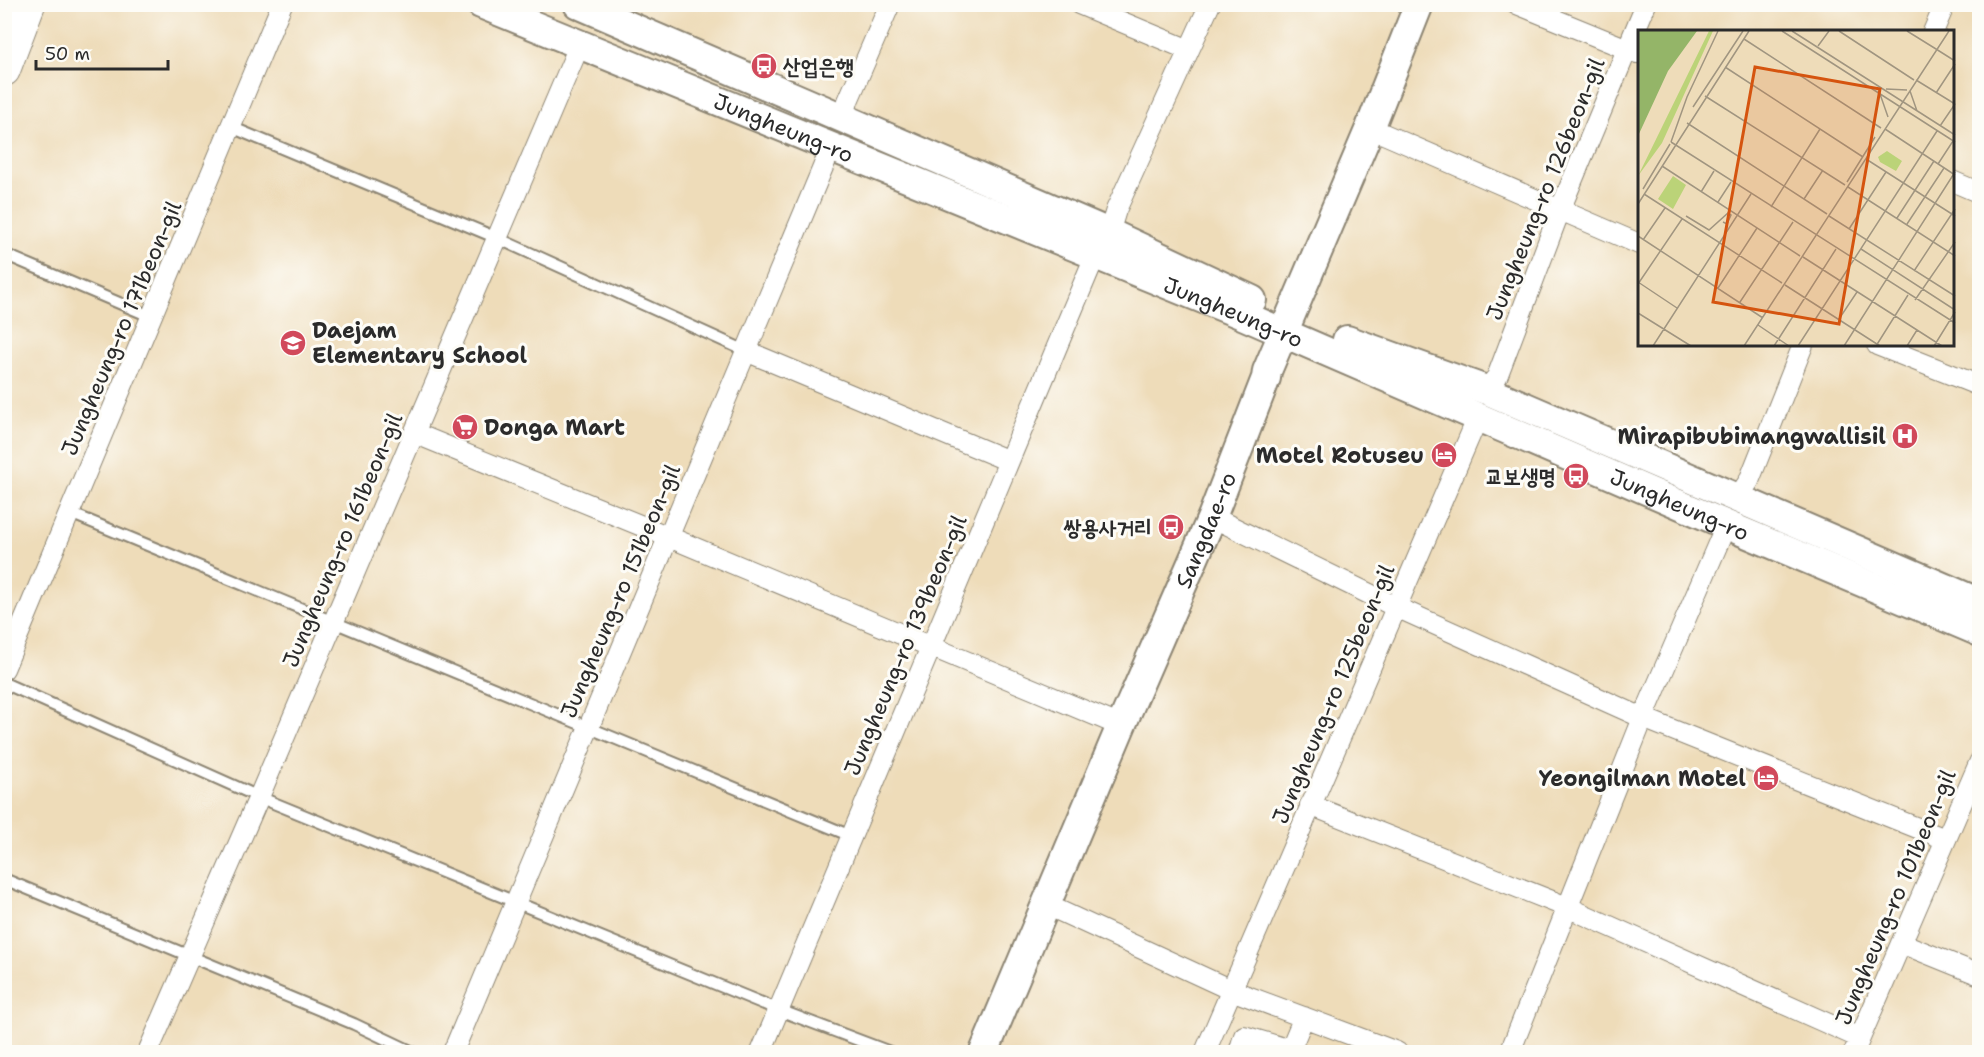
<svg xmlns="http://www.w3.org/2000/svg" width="1984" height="1057" viewBox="0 0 1984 1057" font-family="'Shantell Sans','Poor Story',sans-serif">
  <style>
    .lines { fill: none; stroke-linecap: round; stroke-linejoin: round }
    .service-casing { stroke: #8c8472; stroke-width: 14 }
    .minor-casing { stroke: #8c8472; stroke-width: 22 }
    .secondary-casing { stroke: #8c8472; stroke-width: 32 }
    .primary-casing { stroke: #8c8472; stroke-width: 34 }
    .service { stroke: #fff; stroke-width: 10 }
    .minor { stroke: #fff; stroke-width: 20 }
    .secondary { stroke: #fff; stroke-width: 28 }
    .primary { stroke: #fff; stroke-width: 32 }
    .labels { text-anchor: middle; stroke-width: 6; stroke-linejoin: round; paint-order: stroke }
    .poi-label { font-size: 22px; font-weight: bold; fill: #2b2b2b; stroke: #fdfcf7; text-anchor: end }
    .street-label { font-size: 22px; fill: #2b2b2b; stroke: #fdfcf7 }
    .inset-road { fill: none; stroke: #a09580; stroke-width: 1.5 }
    .view { fill: #d5540f; fill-opacity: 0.15; stroke: #d5540f; stroke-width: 3 }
    .inset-edge { fill: none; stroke: #2b2b2b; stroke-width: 3 }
  </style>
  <rect width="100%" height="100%" fill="#fdfcf7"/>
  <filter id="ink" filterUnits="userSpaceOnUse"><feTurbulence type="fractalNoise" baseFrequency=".0167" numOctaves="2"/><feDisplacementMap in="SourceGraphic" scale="12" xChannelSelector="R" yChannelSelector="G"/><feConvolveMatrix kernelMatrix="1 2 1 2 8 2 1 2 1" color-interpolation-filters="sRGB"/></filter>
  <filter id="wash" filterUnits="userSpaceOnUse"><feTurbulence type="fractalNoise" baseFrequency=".008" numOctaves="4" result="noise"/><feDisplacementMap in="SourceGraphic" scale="24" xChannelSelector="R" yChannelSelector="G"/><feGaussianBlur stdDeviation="1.35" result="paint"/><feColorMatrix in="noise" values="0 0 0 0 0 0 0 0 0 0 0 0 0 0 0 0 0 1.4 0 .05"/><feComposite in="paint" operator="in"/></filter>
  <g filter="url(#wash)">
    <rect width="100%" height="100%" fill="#eedcb9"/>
  </g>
  <g filter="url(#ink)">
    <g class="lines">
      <defs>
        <path id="service" d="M231,127L497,238L746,351
          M4,254L152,317
          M70,513L851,836
          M4,683L259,797L779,1010L890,1052
          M4,879L354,1024L413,1052"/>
        <path id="minor" d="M1079,4L1189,50
          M1517,4L1637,53
          M1933,32L1945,4
          M844,117L848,101L890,4
          M1370,128L1639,244
          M1952,181L1980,193
          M1109,233L1116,210L1210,4
          M1877,345L1980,386
          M746,351L1009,461
          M1486,390L1497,377L1560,210L1646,4
          M414,433L669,537L1121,726
          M1738,497L1749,481L1803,345
          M1212,517L1396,607L1643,718L1945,839
          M4,669L282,4
          M1310,805L1567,907L1860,1038
          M1047,905L1231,990L1397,1052
          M1901,943L1980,975
          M1290,1050L1304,1017
          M148,1052L259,797L579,46
          M453,1052L831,148
          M761,1052L1095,256
          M1205,1052L1478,417
          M1239,1052L1244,1036L1297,1052
          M1510,1052L1643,718L1726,525
          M1854,1052L1980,761"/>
        <g id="secondary">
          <path id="s1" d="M481,4L1240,314L1734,528L1980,632"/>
          <path d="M578,4L1109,233L1252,300"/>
          <path d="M1347,340L1486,390L1980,603"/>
          <path id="s2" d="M984,1052L1121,726L1212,517L1266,378L1267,371L1370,128L1419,4"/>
        </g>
        <path id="primary" d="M4,70L29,4"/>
      </defs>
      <use href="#service" class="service-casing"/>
      <use href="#minor" class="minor-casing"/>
      <use href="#secondary" class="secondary-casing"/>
      <use href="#primary" class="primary-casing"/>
      <use href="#service" class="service"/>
      <use href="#minor" class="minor"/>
      <use href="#secondary" class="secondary"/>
      <use href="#primary" class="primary"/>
    </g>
  </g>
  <defs>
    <symbol id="bus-disc" viewBox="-11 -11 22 22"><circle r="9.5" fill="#d1495b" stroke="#fdfcf7"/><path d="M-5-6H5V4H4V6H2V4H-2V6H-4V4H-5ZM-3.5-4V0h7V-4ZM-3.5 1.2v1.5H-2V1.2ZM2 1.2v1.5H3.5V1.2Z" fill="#fff"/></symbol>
    <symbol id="school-disc" viewBox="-11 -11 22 22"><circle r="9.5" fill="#d1495b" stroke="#fdfcf7"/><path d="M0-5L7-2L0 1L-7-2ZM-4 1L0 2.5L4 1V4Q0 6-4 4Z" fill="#fff"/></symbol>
    <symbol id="supermarket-disc" viewBox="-11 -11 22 22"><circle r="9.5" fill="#d1495b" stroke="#fdfcf7"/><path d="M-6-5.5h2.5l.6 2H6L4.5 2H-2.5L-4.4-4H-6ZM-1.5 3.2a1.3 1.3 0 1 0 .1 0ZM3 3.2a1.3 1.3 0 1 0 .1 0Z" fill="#fff"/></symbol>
    <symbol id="hospital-disc" viewBox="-11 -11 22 22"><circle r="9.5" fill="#d1495b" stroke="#fdfcf7"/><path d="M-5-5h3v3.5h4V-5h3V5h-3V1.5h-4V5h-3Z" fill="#fff"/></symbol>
    <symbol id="hotel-disc" viewBox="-11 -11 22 22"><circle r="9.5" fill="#d1495b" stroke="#fdfcf7"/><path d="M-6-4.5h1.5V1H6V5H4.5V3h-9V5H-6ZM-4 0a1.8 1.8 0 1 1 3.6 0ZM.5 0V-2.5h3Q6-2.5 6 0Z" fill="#fff"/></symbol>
  </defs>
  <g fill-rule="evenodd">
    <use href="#bus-disc" x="749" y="51" width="30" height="30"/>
    <use href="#school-disc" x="278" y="328" width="30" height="30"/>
    <use href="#supermarket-disc" x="450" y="412" width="30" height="30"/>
    <use href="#hospital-disc" x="1890" y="421" width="30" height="30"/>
    <use href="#hotel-disc" x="1429" y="440" width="30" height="30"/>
    <use href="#bus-disc" x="1561" y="461" width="30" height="30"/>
    <use href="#bus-disc" x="1156" y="512" width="30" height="30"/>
    <use href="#hotel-disc" x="1751" y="763" width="30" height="30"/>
  </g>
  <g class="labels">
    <g class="poi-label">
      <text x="783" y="74" text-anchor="start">산업은행</text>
      <text x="312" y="338" text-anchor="start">Daejam<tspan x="312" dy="25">Elementary School</tspan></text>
      <text x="484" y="435" text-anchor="start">Donga Mart</text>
      <text x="1886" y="444">Mirapibubimangwallisil</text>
      <text x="1424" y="463">Motel Rotuseu</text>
      <text x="1556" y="484">교보생명</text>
      <text x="1152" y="535">쌍용사거리</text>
      <text x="1746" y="786">Yeongilman Motel</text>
    </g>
    <g class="street-label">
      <text dy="8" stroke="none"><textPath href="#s1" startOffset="327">Jungheung-ro</textPath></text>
      <text transform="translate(1545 189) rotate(-68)" y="8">Jungheung-ro 126beon-gil</text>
      <text dy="8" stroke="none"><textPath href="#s1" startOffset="813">Jungheung-ro</textPath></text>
      <text transform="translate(121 328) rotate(-67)" y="8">Jungheung-ro 171beon-gil</text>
      <text dy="8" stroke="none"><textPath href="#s1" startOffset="1299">Jungheung-ro</textPath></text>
      <text dy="8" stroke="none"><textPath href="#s2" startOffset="567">Sangdae-ro</textPath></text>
      <text transform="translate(342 540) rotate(-67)" y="8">Jungheung-ro 161beon-gil</text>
      <text transform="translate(620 591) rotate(-67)" y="8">Jungheung-ro 151beon-gil</text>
      <text transform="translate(905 645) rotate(-67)" y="8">Jungheung-ro 139beon-gil</text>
      <text transform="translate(1333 694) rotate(-67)" y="8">Jungheung-ro 125beon-gil</text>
      <text transform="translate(1895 897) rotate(-67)" y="8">Jungheung-ro 101beon-gil</text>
    </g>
  </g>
  <g transform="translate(1638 30)">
    <rect width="316" height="316" fill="#eedcb9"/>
    <path d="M71,1H75L24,113L0,146ZM249,121L264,131L258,141L242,132L240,127ZM35,146L48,155L35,179L20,169Z" fill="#bbd378"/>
    <path d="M0,1H59L30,41L0,106Z" fill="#94b568"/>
    <path class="inset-road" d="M144,1L317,112M154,1L317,105M201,1L276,50M269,1L298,19M106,9L243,98M180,16L191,1M298,19L317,31M87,37L225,127M278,50L317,74M248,59L269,60M272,61L279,81M298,63L317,34M242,64L250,87M67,66L207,155M55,77L105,1M49,93L189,184M302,96L317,74M247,99L317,145M33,112L317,293M33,112L49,67L80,1M228,129L317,186M300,134L315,111M24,136L162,226M209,152L237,107M210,157L317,226M5,159L32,114M63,162L76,141M6,164L144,253M166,169L185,140M80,172L93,152M0,174L111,1M133,177L182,99M48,186L71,200L90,183L93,185L89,194L85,192M191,186L317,266M259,188L296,131M269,194L306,138M211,199L248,142M0,206L125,288M5,210L27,178M223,219L317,280M165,227L304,316M276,241L317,179M0,252L39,278M0,254L44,189M147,255L242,316M80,258L119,198M277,270L317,212M102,272L155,192M0,283L53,316M201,289L219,262M120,295L151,316M15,316L113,164M106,316L311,1M136,316L198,219M160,316L299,101M206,316L317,142M238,316L270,265M269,316L279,300M296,316L317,282"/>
    <path class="view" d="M117,37L242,59L201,294L75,272Z"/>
    <rect width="316" height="316" class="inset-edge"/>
  </g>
  <rect width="1984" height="1057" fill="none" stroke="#fdfcf7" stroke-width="24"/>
  <path d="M36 60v9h132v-9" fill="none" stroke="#2b2b2b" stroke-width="3"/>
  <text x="45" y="60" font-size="18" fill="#2b2b2b" stroke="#fdfcf7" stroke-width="4.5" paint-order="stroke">50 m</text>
</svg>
